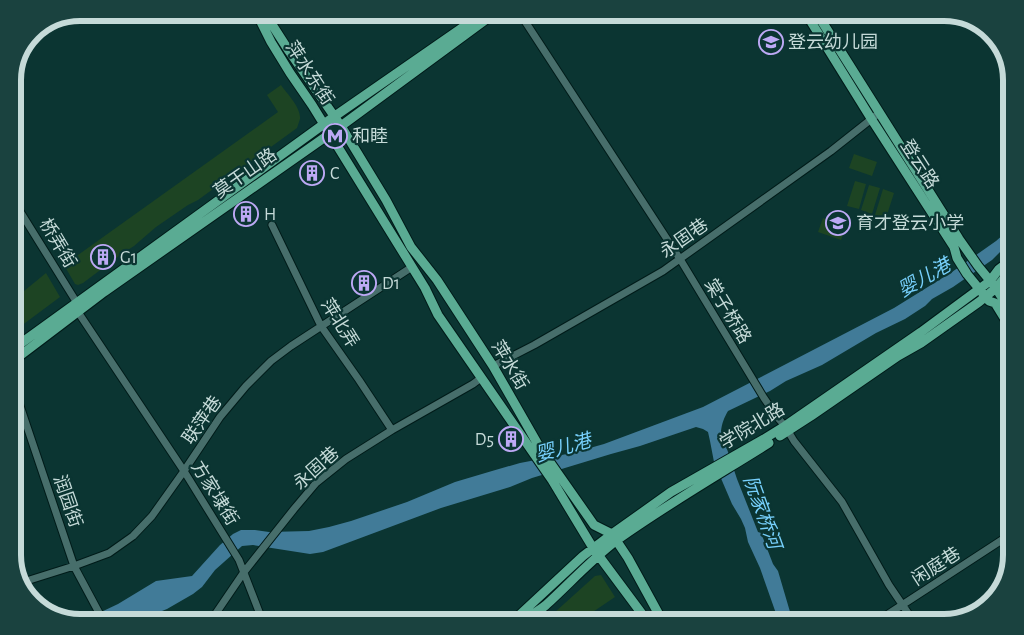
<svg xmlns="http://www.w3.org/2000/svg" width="1024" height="635" viewBox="0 0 1024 635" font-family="'Alegreya Sans','Noto Sans SC',sans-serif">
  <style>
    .green { fill: #1d4423 }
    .water { fill: #417b98 }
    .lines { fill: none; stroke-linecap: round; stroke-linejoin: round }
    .minor-casing { stroke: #001b19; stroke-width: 9 }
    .major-casing { stroke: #001b19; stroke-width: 11 }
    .minor { stroke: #476e6b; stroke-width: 7 }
    .major { stroke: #5aab93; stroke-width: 9 }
    .labels { text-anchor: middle; stroke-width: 4.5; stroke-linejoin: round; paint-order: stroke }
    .poi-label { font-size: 18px; fill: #c5dad8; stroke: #0b3532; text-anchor: start }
    .street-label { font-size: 18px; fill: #c5dad8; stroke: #0b3532 }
    .water-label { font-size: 19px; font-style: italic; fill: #77d0fc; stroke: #0b3532 }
    .rim { fill: none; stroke: #c5dad8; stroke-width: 6 }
  </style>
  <rect width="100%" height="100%" fill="#0b3532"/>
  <path class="green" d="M281,85C287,94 301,107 300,119C299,122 298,125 297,128L198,200L188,205L156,227L134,246L123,253L83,283L78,285L75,284L64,265L278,112L267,95Z
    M854,154L877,162L872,176L849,168Z
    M855,181L866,184L859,209L847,206Z
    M869,185L880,188L872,214L861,210Z
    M883,189L894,193L886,218L875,215Z
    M823,218L846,226L841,240L818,232Z
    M46,273L60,297L13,332V300Z
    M601,575L615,597L578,622H544L595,576Z"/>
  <path class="water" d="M1011,228V243L1006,246L992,260L953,287L932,299L925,306L905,319L876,333L822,365L786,381L770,391L728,411C724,418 722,423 721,431L737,479L758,532L761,533L773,564L778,571L793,622H779L760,568L748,542L745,528L741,519L732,504L714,462L710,441L708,432L703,429L696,427L640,446L611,454L532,478L510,487L441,508L323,552L310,554L253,545L242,546L215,570L202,587L193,594L167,609L147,617L129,622H80L118,604L156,581L192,576L220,545L233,534L241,530H255L269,532L309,531L329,527L351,521L407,502L455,482L492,471L520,463L572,453L604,444L703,407L894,308L952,272L996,241Z"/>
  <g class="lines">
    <defs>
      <path id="minor" d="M519,12L680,259L764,398L777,417L785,426L794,441L842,502L889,585L914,622
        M13,200L77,303
        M272,225L321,326L359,380L392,430
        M78,312L184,471L239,560L263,622
        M493,366L534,345L663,271L831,151L879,113
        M13,385L74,566L104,622
        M20,583L74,566L109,553L133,536L152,516L184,471L220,417L246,386L271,361L291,346L412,267
        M210,622L244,572L294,509L316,483L346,459L392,430L473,384L481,378
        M876,622L1011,534"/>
      <path id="major" d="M256,12L271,42L290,73L312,105L425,288L438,315L552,480L593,548L648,622
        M266,12L271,23L289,51L341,126L386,200L411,247L437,280L493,366L540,448L594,525L612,534L628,558L663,622
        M805,12L872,120L954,247L957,258L967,274L989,301L995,303L1011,329
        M816,12L959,239L978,266L996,288L1011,312
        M13,349L335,116L485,12
        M13,361L104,292L341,126L496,12
        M780,436L811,416L898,356L921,343L979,302L996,288L1005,277L1011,272
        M512,622L583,556L612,534L671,492L764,439L785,426L921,332L990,281L999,269L1011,260
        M521,622C529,616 539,611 546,605C570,583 592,559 617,540C666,505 718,475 769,443"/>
    </defs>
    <use href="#minor" class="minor-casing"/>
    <use href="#major" class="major-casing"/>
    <use href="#minor" class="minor"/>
    <use href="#major" class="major"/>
  </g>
  <defs>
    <symbol id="school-ring" viewBox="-11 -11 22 22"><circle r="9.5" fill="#0b3532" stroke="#bda9f5" stroke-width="1.5"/><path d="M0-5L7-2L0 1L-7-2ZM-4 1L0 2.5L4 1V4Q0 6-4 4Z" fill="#bda9f5"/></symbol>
    <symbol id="metro-ring" viewBox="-11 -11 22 22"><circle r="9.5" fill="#0b3532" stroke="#bda9f5" stroke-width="1.5"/><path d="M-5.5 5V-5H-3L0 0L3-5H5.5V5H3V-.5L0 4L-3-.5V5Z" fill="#bda9f5"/></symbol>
    <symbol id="building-ring" viewBox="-11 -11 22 22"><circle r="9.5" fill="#0b3532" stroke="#bda9f5" stroke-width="1.5"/><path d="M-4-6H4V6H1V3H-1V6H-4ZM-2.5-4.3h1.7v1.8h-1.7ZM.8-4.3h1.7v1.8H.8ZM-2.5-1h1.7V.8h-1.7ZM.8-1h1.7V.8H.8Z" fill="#bda9f5"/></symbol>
  </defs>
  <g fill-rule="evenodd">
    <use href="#school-ring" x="757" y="28" width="28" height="28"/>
    <use href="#metro-ring" x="321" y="122" width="28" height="28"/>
    <use href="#building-ring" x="298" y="159" width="28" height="28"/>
    <use href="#building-ring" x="232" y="200" width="28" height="28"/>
    <use href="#school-ring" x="824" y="209" width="28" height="28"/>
    <use href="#building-ring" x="89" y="243" width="28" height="28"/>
    <use href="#building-ring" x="350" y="269" width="28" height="28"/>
    <use href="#building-ring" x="497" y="425" width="28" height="28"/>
  </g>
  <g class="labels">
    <g class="poi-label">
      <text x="788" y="48">登云幼儿园</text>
      <text x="352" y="142">和睦</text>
      <text x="330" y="179">C</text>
      <text x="264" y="220">H</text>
      <text x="856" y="229">育才登云小学</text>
      <text x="120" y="263">G1</text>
      <text x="382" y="289">D1</text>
      <text x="494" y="445" text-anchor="end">D5</text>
    </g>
    <g class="street-label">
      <text transform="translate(310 73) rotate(57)" y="6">萍水东街</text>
      <text transform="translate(920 164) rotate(57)" y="6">登云路</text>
      <text transform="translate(245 173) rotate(-35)" y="6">莫干山路</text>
      <text transform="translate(684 238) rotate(-35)" y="6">永固巷</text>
      <text transform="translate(58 243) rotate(59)" y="6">桥弄街</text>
      <text transform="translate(728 311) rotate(59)" y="6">棠子桥路</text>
      <text transform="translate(340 323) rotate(58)" y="6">萍北弄</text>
      <text transform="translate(510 365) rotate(59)" y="6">萍水街</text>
      <text transform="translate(202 420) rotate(-55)" y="6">联萍巷</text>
      <text transform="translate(752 426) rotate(-31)" y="6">学院北路</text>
      <text transform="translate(316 468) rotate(-42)" y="6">永固巷</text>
      <text transform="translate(215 493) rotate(58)" y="6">方家埭街</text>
      <text transform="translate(68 501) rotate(71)" y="6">润园街</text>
      <text transform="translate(936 566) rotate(-33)" y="6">闲庭巷</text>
    </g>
    <g class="water-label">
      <text transform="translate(924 277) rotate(-30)" y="7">婴儿港</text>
      <text transform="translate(563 447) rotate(-16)" y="7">婴儿港</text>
      <text transform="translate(763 512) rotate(70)" y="7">阮家桥河</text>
    </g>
  </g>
  <path d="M0 0H1024V635H0ZM80 21H944A59 59 0 0 1 1003 80V555A59 59 0 0 1 944 614H80A59 59 0 0 1 21 555V80A59 59 0 0 1 80 21Z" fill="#1a423f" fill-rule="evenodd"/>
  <path class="rim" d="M80 21H944A59 59 0 0 1 1003 80V555A59 59 0 0 1 944 614H80A59 59 0 0 1 21 555V80A59 59 0 0 1 80 21Z"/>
</svg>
